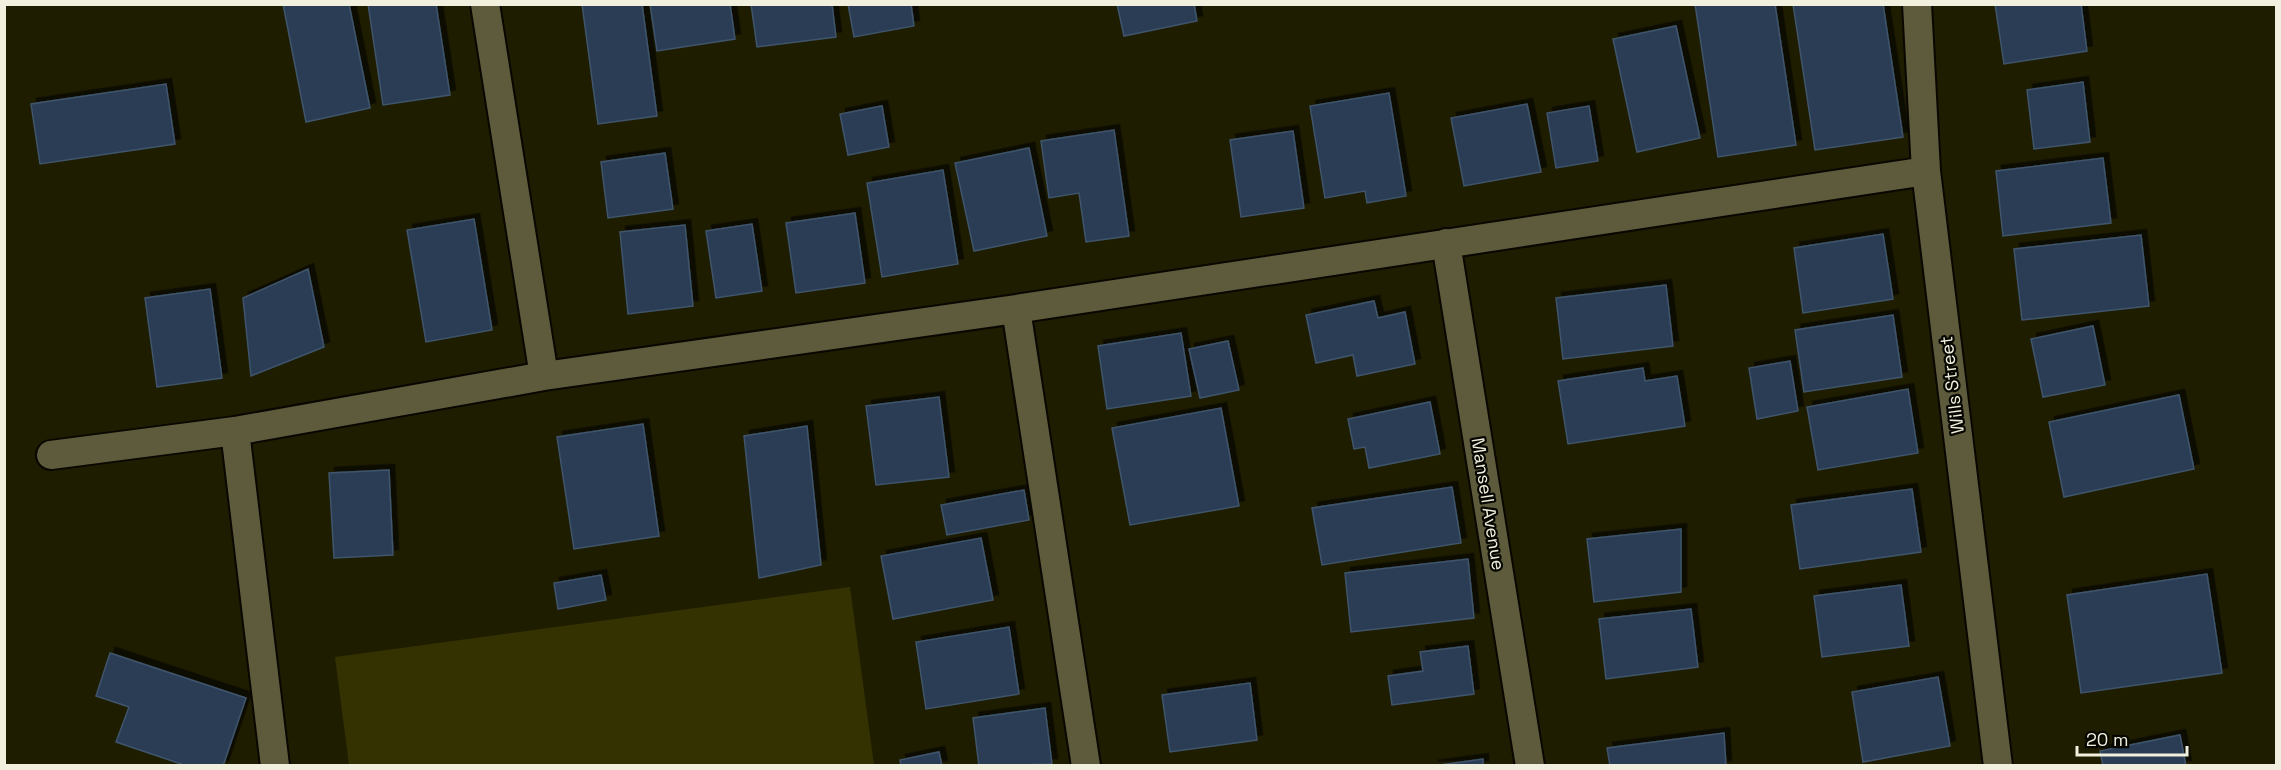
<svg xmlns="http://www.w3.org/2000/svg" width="2281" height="770" viewBox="0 0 2281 770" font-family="'Space Grotesk',sans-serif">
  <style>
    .green { fill: #353201 }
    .building { fill: #2a3e55; stroke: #3f546c; stroke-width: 1.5; filter: url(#shadow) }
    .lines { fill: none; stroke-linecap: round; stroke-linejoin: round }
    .minor-casing { stroke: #090700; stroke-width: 32 }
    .minor { stroke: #5d5b3c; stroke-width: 28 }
    .labels { text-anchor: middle; stroke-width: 4.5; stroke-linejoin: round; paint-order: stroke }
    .street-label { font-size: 18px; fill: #f1f0de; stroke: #070701 }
  </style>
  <defs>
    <filter id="shadow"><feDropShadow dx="5.5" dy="-5.5" stdDeviation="0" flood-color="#0009"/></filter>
  </defs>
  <rect width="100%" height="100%" fill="#1f1d00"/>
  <path class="green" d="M850,587L874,765H349L335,657Z"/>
  <path class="building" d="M283,4H349L370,108L306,122Z
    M368,4H436L450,95L383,105Z
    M582,4H642L657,116L598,124Z
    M650,4H730L735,39L657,51Z
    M751,4H832L836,37L757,47Z
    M848,4H911L914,26L854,37Z
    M1117,4H1194L1197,21L1124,36Z
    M1695,4H1775L1796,145L1718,157Z
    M1793,4H1883L1903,137L1815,150Z
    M1995,4H2081L2087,51L2004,64Z
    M1676,26L1700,138L1637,152L1613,39Z
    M2083,82L2090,142L2034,149L2027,90Z
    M166,84L175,144L40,164L31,104Z
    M1389,93L1406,196L1367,203L1365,191L1325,198L1310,106Z
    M1527,104L1541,172L1464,186L1451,118Z
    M882,106L889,147L848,155L840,114Z
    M1589,106L1598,161L1556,168L1547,113Z
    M1114,130L1129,236L1086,242L1079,193L1049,198L1041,141Z
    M1293,131L1304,208L1241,217L1230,140Z
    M1029,148L1047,236L974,251L955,163Z
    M665,153L673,209L608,218L601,162Z
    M2103,158L2111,223L2003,236L1996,171Z
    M943,170L958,264L882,277L867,183Z
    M855,213L865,283L796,293L786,223Z
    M474,219L492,330L426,342L407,230Z
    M752,224L762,291L716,298L706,231Z
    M685,225L693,306L628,314L620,232Z
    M1883,234L1893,299L1803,313L1794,248Z
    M2141,235L2149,306L2022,320L2014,249Z
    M308,269L324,347L251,376L243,298Z
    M1666,285L1673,346L1563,359L1556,298Z
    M210,289L222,378L157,387L145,298Z
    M1374,301L1378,318L1405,312L1415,364L1357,376L1353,355L1316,363L1306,315Z
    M1893,315L1902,377L1804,392L1795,330Z
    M2093,326L2105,385L2043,397L2031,339Z
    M1181,333L1191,396L1107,409L1098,346Z
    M1228,341L1239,390L1200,398L1189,349Z
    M1790,361L1798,411L1757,419L1749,368Z
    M1643,368L1645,381L1677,376L1685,426L1568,444L1558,381Z
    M1908,389L1918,453L1818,470L1807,407Z
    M2179,395L2194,469L2064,497L2049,422Z
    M939,397L949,477L876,485L866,406Z
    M1430,402L1440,454L1369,468L1365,447L1354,449L1348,419Z
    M1221,408L1239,506L1130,525L1112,428Z
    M643,424L659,536L574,549L557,437Z
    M807,426L821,565L759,578L744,436Z
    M389,470L393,555L334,558L329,473Z
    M1452,487L1461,543L1322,565L1312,508Z
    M1912,489L1921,552L1800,569L1791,505Z
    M1024,490L1029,520L947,535L941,505Z
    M1681,529V592L1594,602L1587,539Z
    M981,538L993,600L893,619L881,556Z
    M1468,559L1474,618L1351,632L1345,573Z
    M2207,574L2222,673L2081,693L2067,595Z
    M601,575L606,600L558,609L554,583Z
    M1901,585L1909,646L1822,657L1814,596Z
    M1691,609L1698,667L1606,679L1599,619Z
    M1009,627L1019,694L926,709L916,642Z
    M1468,646L1474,694L1392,705L1388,676L1423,671L1420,652Z
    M110,653L246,698L223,766H187L116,742L129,707L96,696Z
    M1938,677L1950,746L1863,762L1852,692Z
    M1250,683L1257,740L1170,752L1162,695Z
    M1045,708L1052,764L979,766L973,718Z
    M1724,733L1726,766H1610L1607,748Z
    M2180,735L2186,766H2103L2100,751Z
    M939,752L942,766H901L900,760Z
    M1483,759V766H1432Z"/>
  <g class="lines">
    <defs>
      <path id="minor" d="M485,4L544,376
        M1917,4L1926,171L1998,766
        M1446,243L1530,766
        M1016,309L1086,766
        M235,431L275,766
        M51,455L235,431L544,376L1016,309L1926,171"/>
    </defs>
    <use href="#minor" class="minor-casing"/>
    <use href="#minor" class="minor"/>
  </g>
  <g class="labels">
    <g class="street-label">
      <text transform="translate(1952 385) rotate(-97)" y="6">Wills Street</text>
      <text transform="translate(1488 504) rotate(81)" y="6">Mansell Avenue</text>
    </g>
  </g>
  <rect width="2281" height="770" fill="none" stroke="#f1f0de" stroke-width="12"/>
  <path d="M2077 746v9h110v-9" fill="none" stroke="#f1f0de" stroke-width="3"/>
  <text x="2086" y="746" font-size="18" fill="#f1f0de" stroke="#070701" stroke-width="4.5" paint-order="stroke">20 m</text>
</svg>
